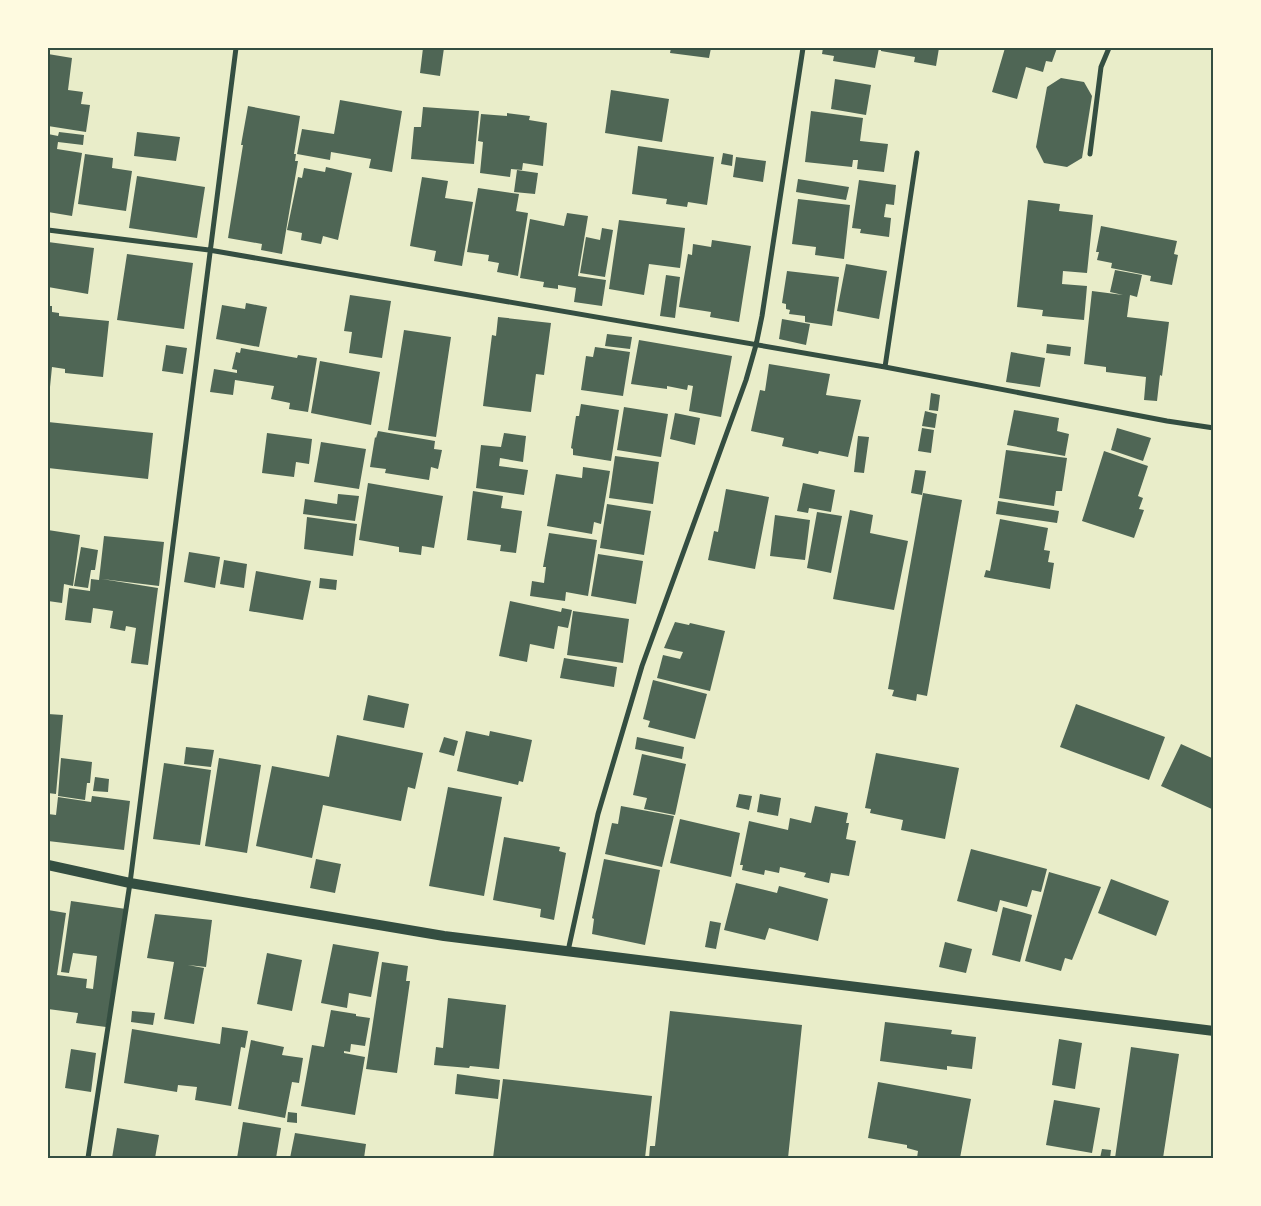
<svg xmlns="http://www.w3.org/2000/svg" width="1261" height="1206" viewBox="0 0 1261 1206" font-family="'PT Serif',serif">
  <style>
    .building { fill: #4f6655 }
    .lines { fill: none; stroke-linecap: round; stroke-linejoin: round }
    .minor { stroke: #344e41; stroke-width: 5 }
    .secondary { stroke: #344e41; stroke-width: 10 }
    .neatline { fill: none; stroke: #344e41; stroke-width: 2 }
  </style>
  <rect width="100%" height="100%" fill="#e9edc9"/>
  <path class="building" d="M423,48H444L440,76L420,73Z
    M671,48H711L709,58L670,53Z
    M823,48H879L875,68L833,61L834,56L822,54Z
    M881,48H939L936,66L914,62L915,57L881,51Z
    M1005,48H1057L1052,62L1046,61L1043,72L1026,67L1017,99L992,92Z
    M48,54L72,58L68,90L83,92L81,104L90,105L86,132L48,126Z
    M1061,78L1084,82L1092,96L1082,158L1067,167L1044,163L1036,147L1047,87Z
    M835,79L871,85L866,115L831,109Z
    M611,90L669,99L662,142L605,133Z
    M340,100L402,111L392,172L369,168L371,159L331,152L330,160L297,154L302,129L334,134Z
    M248,106L300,116L294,154H296L295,161H298L282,254L261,250L262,244L228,238L243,145H241Z
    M423,107L479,111L474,164L411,159L414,127H421Z
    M811,111L863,118L860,141L888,144L884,172L857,169L858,160H853L852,167L805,162Z
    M507,113L530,116L529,120L547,123L543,166L523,163L522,170L511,169L510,177L480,173L483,142L478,141L481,114L507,116Z
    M59,132L84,135L83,145L58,142L57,149L82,153L72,216L48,212V134L58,136Z
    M137,132L180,137L176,161L134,156Z
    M638,146L714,157L707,205L688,202L687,207L666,204L667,199L632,194Z
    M723,153L733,155L732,166L721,164Z
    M85,154L113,158L112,168L132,171L126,211L78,204Z
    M736,157L766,161L763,182L733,177Z
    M326,167L352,173L338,240L323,236L321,244L301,240L302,233L287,230L298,177L302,178L304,168L325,172Z
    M517,170L538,173L535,194L514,192Z
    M137,176L205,187L197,238L129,228Z
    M422,177L448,181L445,198L473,202L462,266L434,261L436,251L410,246Z
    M798,179L849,187L846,200L796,192Z
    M859,180L896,185L894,205L886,204L884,217L891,218L889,237L860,233L861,229L852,228Z
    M478,188L519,194L516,211L528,213L518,276L497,272L499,263L488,261L489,255L467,252Z
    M798,199L850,205L844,259L815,255L816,247L792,244Z
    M1028,200L1060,204L1059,211L1093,215L1087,273L1063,271L1062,284L1087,286L1084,320L1042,316L1043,310L1017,307Z
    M567,213L588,216L578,276L606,280L602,306L574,302L576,288L558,285V289L543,287L544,282L520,278L530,219L564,226Z
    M619,220L685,228L680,268L649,264L644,295L609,289Z
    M1101,226L1177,241L1174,254L1178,255L1172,285L1150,281L1151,276L1111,268L1112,263L1097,260L1099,252H1096Z
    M602,228L613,230L605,277L580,273L586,237L600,240Z
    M712,240L751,246L739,322L710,317L711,312L679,307L688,254L692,255L693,244L711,247Z
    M48,242L94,248L88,294L48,287Z
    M127,254L193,263L184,329L117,320Z
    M846,264L887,271L879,319L837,311Z
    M1115,270L1142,275L1137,297L1130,295L1127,317L1169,322L1162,376L1160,375L1157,401L1144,400L1146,377L1106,372V367L1084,364L1092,291L1123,295L1110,292Z
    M787,271L839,277L832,326L805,322V316L789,314L790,310L786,309V304L782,303Z
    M666,275L680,277L675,318L660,316Z
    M350,295L391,301L382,358L349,353L352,332L344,331Z
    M246,303L267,307L259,347L216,339L222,305L245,309Z
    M48,306H52V312L59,313V316L109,321L103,377L65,373V369L52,367L49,397H48Z
    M498,317L551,323L544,375L536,374L531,412L483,406L492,335L496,336Z
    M782,319L810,324L806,345L779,339Z
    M404,330L451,337L436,437L388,430Z
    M607,334L632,337L630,349L605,346Z
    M639,340L732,356L721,417L689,411L693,386L688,385L687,390L667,386V389L631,384Z
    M1047,344L1071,347L1070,356L1046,353Z
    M166,345L187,348L183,374L162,371Z
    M595,347L630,352L623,396L581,390L586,356L593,357Z
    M241,348L297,358L298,355L317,358L308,412L289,409L290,403L271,399L274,386L235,380L233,395L210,392L214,369L237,373V370L232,369L236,352L240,353Z
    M1011,352L1045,358L1040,387L1006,382Z
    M320,361L380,372L371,425L311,413Z
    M769,364L830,374L826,395L861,400L848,457L819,451L818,454L782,446L784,438L751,431L760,390L765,391Z
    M931,393L940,395L938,411L929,410Z
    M581,404L619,410L611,461L573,455V449L571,448L576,416H579Z
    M624,407L668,414L661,457L617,450Z
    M1014,410L1059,418L1057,431L1069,434L1065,456L1007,445Z
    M925,411L937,414L935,428L922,426Z
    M675,413L700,418L695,445L670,439Z
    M48,422L153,433L148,479L48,468Z
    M922,428L934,430L931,453L918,451Z
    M1117,428L1151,438L1143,461L1111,450Z
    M378,431L435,441L434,449L442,450L438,469L431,467L429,480L385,473L386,469L370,467L375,437L376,438Z
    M267,433L312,439L309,464L296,462L294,477L262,473Z
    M504,433L526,436L523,462L500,458L499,466L528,470L524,495L476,488L481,445L501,447Z
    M858,436L869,437L864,473L854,472Z
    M321,442L366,449L359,489L314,482Z
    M1006,450L1067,458L1062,491H1056L1054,506L999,498Z
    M1104,451L1148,466L1138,496L1143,498L1139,509L1144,510L1134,538L1082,521Z
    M615,456L659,462L653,504L609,498Z
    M583,467L610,471L601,524L594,522L592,534L547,526L556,474L582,478Z
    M915,470L926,471L922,495L911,493Z
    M368,483L443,496L434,548L422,546L421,555L399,552V547L359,540Z
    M803,483L835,490L831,512L809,508L808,513L797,511Z
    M726,489L769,497L755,569L708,560L714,531L718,532Z
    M473,491L503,496L501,508L522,511L516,553L500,551L501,545L467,540Z
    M923,493L962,500L927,696L917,694L916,701L892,696L894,690L888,689Z
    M338,494L359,496L355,521L303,514L305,499L337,504Z
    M998,501L1059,511L1057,523L996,514Z
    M607,504L651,511L644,555L600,548Z
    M850,510L873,515L870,533L908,541L894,610L833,599Z
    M817,512L842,516L831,573L807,568Z
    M775,515L810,520L805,560L770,556Z
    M307,517L357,524L353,556L304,549Z
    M1000,519L1048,528L1044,550L1050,551L1048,562L1054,563L1050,589L984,577L986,570L990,571Z
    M48,530L80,535L73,586L64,584L62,603L48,601Z
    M549,533L597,540L588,596L566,592L565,601L530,596L532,581L544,583L546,567H543Z
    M104,536L164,542L159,586L102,579L158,588L148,665L131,663L136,628L126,626L125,631L110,628L113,611L93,608L91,623L65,620L69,588L90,591L91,579L99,580Z
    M81,547L98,550L95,570H91L88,588L74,586Z
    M189,552L220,557L215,588L184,582Z
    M598,554L643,561L636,604L591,596Z
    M224,560L247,564L244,588L220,584Z
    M256,571L311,581L303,620L249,611Z
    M320,578L337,580L336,590L319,588Z
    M510,601L561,612L562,608L572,610L568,628L558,626L554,649L530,644L527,662L499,656Z
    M573,611L629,619L623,663L567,655Z
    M675,622L689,625L690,623L725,631L710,691L657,678L663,655L680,659L683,652L664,648Z
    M564,658L617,667L614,687L560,678Z
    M653,680L707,694L695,739L648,727L650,721L643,719Z
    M368,695L409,704L404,728L363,720Z
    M1076,704L1165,737L1149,780L1060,747Z
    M48,714L63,715L56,794L48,793Z
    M466,731L489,736L490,731L532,740L523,782L519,781L518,785L457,771Z
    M337,735L423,753L415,789L408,787L401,821L323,805L312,858L256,846L272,766L329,777Z
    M444,737L458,741L454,756L439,752Z
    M637,737L684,747L682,759L635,749Z
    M1181,744L1214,759V810L1161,786Z
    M186,747L214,750L211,767L184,764Z
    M876,753L959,768L945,839L901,830L903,820L870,813L871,809L865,808Z
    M642,754L686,764L675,815L644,809L647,798L633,795Z
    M61,758L92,762L90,783H87L85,800L58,796Z
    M219,758L261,765L247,853L205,846Z
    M164,763L211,770L200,845L153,839Z
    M95,777L109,779L108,792L93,791Z
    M448,787L502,797L484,896L429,886Z
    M739,794L752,796L749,810L736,807Z
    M760,794L781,798L778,816L757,812Z
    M92,796L130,801L124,850L48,841V814L56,815L58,797L91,802Z
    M621,806L674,816L662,867L605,854L612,823L618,824Z
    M815,806L848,813L846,823H849L846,839L856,841L849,876L831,873L829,883L804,877L806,873L780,867L779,873L765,870L764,875L742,870L743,865H740L749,821L788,830L790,818L811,823Z
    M680,819L740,833L731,877L670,863Z
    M504,837L560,847L559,851L566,853L554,920L540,917L541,909L493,900Z
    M971,849L1047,869L1041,892L1032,890L1027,907L1000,900L997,912L957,901Z
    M316,859L341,864L335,893L310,888Z
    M604,859L660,870L645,945L592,934L594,919L592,918Z
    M1049,872L1101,887L1072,960L1065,958L1061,971L1025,961Z
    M1111,879L1169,901L1156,936L1098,913Z
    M736,883L777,893L779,886L828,899L818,941L769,928L765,940L724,930Z
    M71,901L126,909L106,1027L76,1023L78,1013L48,1009V910L66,913L57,975L87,979L86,988L93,989L97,956L73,953L69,973L61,972Z
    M1003,907L1032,915L1020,962L992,955Z
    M155,914L212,920L206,967L188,965L204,968L194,1024L164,1019L174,962L147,958Z
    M710,921L721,923L716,949L705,947Z
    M945,942L972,949L966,973L939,967Z
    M333,944L379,952L371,997L349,993L347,1008L321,1003Z
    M267,953L302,960L292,1011L257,1004Z
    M382,962L408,966L406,981H410L397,1073L366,1069Z
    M448,998L506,1005L499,1069L470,1066L469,1068L434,1065L436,1047L443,1048Z
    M331,1010L356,1014V1016L370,1018L365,1046L351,1044L350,1052L344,1051V1053L365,1057L355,1115L301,1106L312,1045L324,1047Z
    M132,1011L155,1013L153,1025L131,1022Z
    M670,1011L802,1025L788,1158H649L650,1146H655Z
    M885,1022L952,1030L951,1034L976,1037L972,1069L947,1066V1070L880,1061Z
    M222,1027L248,1031L245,1048L241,1047L231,1106L195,1100L197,1087L178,1085L177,1092L124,1083L132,1029L220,1044Z
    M1059,1039L1082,1043L1075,1089L1052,1085Z
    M251,1040L284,1047L282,1055L303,1058L299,1083L292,1082L285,1118L238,1109Z
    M1131,1047L1179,1054L1163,1158H1115Z
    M71,1049L96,1053L91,1092L65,1088Z
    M457,1074L500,1080L498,1099L455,1094Z
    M503,1079L652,1096L645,1158H493Z
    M878,1082L971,1099L960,1158H917L918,1151L907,1148V1145L868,1138Z
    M1054,1100L1100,1108L1092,1153L1046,1145Z
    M288,1112L297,1113V1123L287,1122Z
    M243,1122L281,1128L276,1158H237Z
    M117,1128L159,1135L155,1158H112Z
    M295,1133L366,1144L364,1158H290Z
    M1102,1149L1111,1150L1110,1158H1100Z"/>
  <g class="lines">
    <path class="minor" d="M1090,154L1101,67L1109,48
      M48,230L209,250L885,367L1167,421L1214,428
      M885,367L917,153
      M568,951L598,814L642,666L746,380L756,345L762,316L803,48
      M88,1158L130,883L236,48"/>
    <path class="secondary" d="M48,865L130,883L444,936L1214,1031"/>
  </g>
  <rect width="1261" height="1206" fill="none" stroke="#fefae0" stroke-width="98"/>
  <rect x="49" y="49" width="1163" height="1108" class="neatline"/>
</svg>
